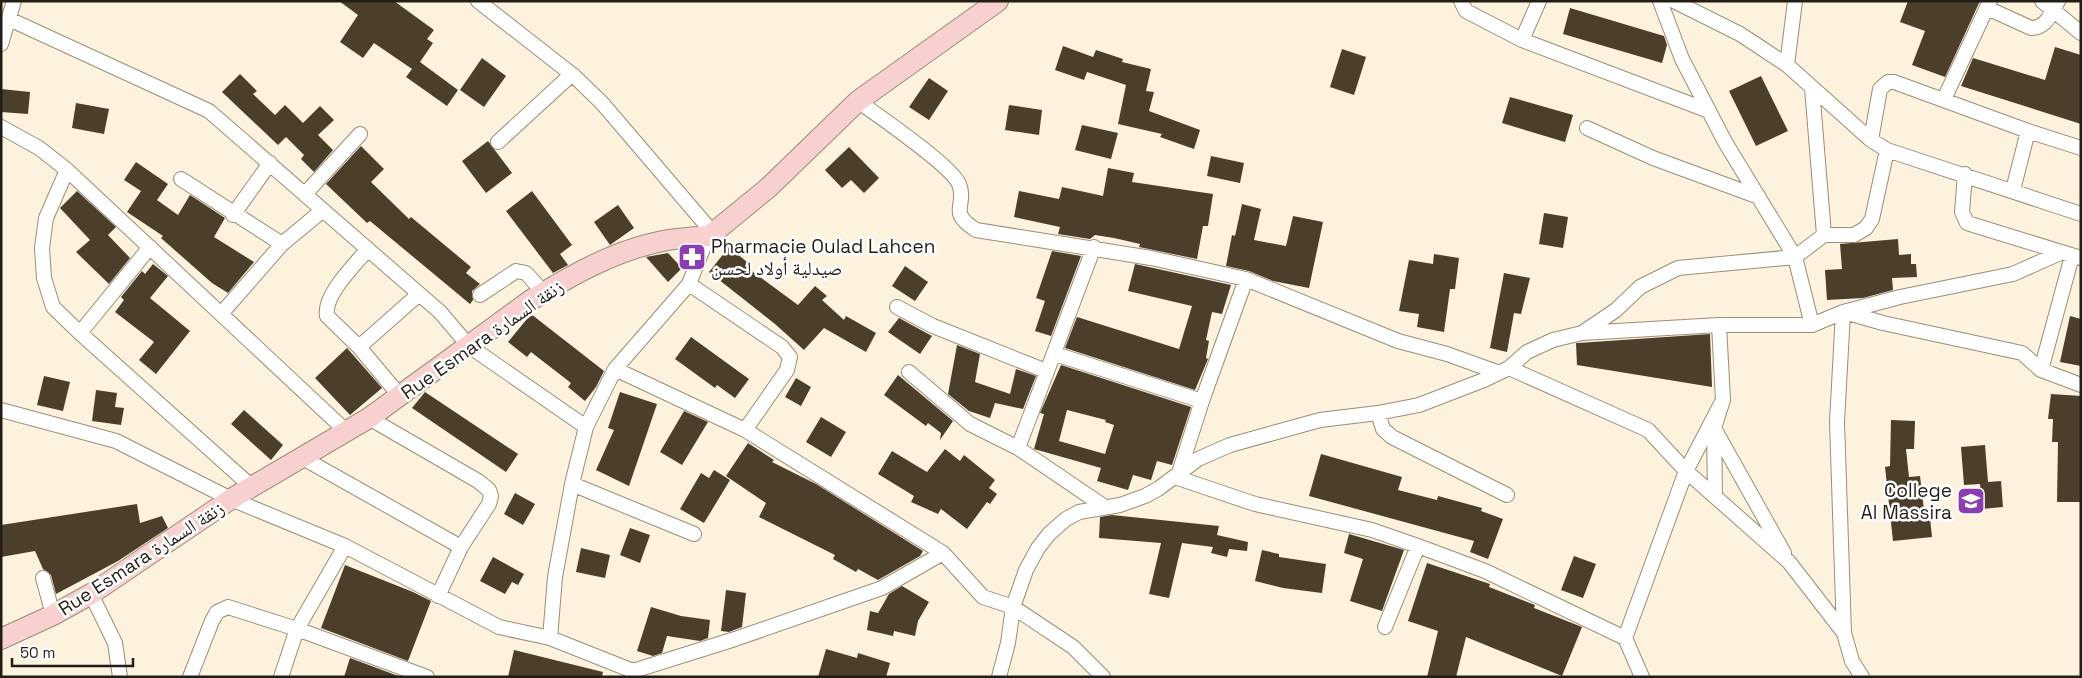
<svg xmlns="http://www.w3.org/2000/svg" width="2082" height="678" viewBox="0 0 2082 678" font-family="'Space Grotesk','Noto Naskh Arabic',sans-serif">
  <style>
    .building { fill: #4b3f2b; fill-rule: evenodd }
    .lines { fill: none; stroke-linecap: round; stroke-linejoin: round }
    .street-casing { stroke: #9a8e77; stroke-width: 16 }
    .secondary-casing { stroke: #9a8e77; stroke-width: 22 }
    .street { stroke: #fff; stroke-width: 14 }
    .secondary { stroke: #f9d0d0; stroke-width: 20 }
    .labels { text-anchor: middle; stroke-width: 5; stroke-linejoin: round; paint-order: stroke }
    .poi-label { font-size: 19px; fill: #231e15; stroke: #fff; text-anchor: start }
    .street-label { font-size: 19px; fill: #231e15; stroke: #fff }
  </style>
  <rect width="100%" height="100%" fill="#fdf2de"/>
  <path class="building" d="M339,1H394L434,30L427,39L433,43L420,62L458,90L447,106L406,77L412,69L374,43L363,58L340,42L358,15Z
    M1908,1H1980L1945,77L1912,65L1925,31L1900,22Z
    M1570,8L1664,36L1667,45L1662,63L1563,34Z
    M1063,46L1093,57L1096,50L1123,59L1122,62L1151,69L1146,91L1154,92L1149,111L1200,130L1194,149L1160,137L1162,134L1118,124L1126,85L1087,72L1084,80L1055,70Z
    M2055,47L2081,55V124L1961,86L1973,58L2045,80Z
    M1342,49L1366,57L1354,95L1330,87Z
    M482,58L506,76L484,107L460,90Z
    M240,74L257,91L253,94L275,115L285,105L303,123L320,106L334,120L318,135L333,150L314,172L301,159L304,155L286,137L278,145L222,92Z
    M1761,76L1788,131L1756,146L1729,91Z
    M929,78L948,91L929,120L909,107Z
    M1,89L30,92L28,114L1,112Z
    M1510,97L1573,115L1565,142L1502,123Z
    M76,103L109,109L104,134L72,128Z
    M1009,105L1042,110L1039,135L1005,130Z
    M1082,125L1118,133L1111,159L1075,150Z
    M488,141L512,173L486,193L462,161Z
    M361,146L384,169L371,182L409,219L411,217L471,267L466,273L480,284L472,291L473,300L470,304L370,221L367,223L326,184Z
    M849,147L879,178L864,193L851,180L842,188L825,170Z
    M1211,156L1244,163L1240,183L1207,176Z
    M136,162L168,184L157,200L178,215L190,195L225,218L214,237L254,262L228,293L212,283L161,238L163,236L127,212L141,191L124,180Z
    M1108,168L1134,173L1132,182L1213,194L1208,226H1203L1197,259L1139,247L1140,244L1114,238L1095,235L1090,239L1058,234L1060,227L1014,217L1019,191L1059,199L1062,187L1103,196Z
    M77,191L116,227L108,235L130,258L109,284L76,252L90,240L60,208Z
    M532,191L572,245L560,254L568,265L553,273L506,211Z
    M1242,204L1261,209L1254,240L1286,246L1293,216L1323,222L1309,288L1273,281L1249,271L1226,266L1232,235L1235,236Z
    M618,205L634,228L610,245L594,222Z
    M1544,213L1568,217L1563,248L1539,244Z
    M1898,239L1899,255L1911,254V264H1916L1917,277L1892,278L1893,290L1863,298L1827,300L1825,270L1842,269L1840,244Z
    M729,247L747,262L745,266L798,305L815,286L827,296L822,300L844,320L846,316L876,333L866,352L824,328L804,350L775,324L709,272Z
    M1052,251L1081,256L1051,336L1035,331L1045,301L1036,298Z
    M668,253L682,268L668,282L646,257Z
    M1434,254L1459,258L1455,289H1450L1444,332L1417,327L1419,314L1399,311L1409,260L1433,264Z
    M153,264L168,276L150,298L190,331L156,374L139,360L154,342L115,312L124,300L121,297L142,271L145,274Z
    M1135,264L1231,285L1222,314L1212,312L1206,340L1209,341L1206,358L1208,359L1195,390L1065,348L1077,317L1179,349L1192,306L1128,291Z
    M905,266L928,282L915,301L892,286Z
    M1504,273L1530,278L1521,314L1514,313L1507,352L1490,348Z
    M531,314L604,371L596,387L585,401L568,387L571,383L531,352L527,357L508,342Z
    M2070,316L2081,319V366L2060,362Z
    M899,318L932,336L920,354L888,332Z
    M1710,334L1712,387L1577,365L1576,343H1578Z
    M691,337L749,379L735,398L717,385L715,388L675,359Z
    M957,345L980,354L975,382L1010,394L1016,369L1036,376L1023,409L995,403L990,418L969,411L948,394Z
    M347,348L382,388L350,415L315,378Z
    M1061,365L1191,407L1172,465L1157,461L1151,480L1133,475L1128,490L1097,481L1101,468L1034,449L1044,414L1040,413ZM1067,410L1106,420L1105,422L1114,425L1105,454L1059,441Z
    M898,375L953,421L940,440L941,433L928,423L926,426L884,395Z
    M44,376L70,382L63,411L37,405Z
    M796,378L811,387L801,406L785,397Z
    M96,390L117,393L115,407L124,408L121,425L92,421Z
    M425,392L518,454L506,472L412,408Z
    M620,392L657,404L629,486L596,470L614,430L608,428Z
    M2051,394L2081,396V502H2057L2058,442H2052L2053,419H2048Z
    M244,410L283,445L271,460L231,424Z
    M684,411L708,422L682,465L660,452Z
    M821,417L846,432L831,457L806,442Z
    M1891,420L1915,421L1914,449H1906L1909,477L1920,476L1924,510L1929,509L1932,537L1893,541L1885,467L1890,466Z
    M748,443L774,460L772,462L816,484L923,551L920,556L878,580L858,569L856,572L833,559L835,555L759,517L766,503L726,476Z
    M1985,445L1988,482L2001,481L2003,507L1982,509L1980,484L1964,485L1961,447Z
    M945,449L960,461L964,455L995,480L989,488L997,494L990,504L987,502L967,529L941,509L938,514L911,502L914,496L878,474L892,451L927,472Z
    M1321,454L1402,477L1398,490L1437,500L1438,496L1482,508L1481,511L1503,519L1488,559L1470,552L1474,541L1309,496Z
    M714,470L730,480L704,523L680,509L701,473L709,478Z
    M515,493L535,504L523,525L504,514Z
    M137,504L140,523L162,516L168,528L118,561L56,594L51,575L43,569L35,551L1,557V525Z
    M1112,515L1219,526L1217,535L1248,542L1247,551L1229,549L1227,557L1211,553L1213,547L1182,543L1169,598L1149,594L1161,543L1099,538L1100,517Z
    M630,528L650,535L640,563L620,555Z
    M1349,534L1404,550L1382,611L1350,601L1363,559L1344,553Z
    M581,548L610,555L605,578L576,572Z
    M1262,550L1279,554V557L1326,564L1322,593L1283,588L1255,581Z
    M1574,556L1596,564L1583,598L1561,590Z
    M493,557L524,574L518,585L512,582L505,594L480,581Z
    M1427,563L1490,584L1489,587L1535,605L1534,608L1582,627L1562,676L1466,637L1456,677H1427L1438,631L1408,621Z
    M345,565L413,592L431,601L408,661L321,628Z
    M902,586L929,602L918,621L915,636L894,631L893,636L867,630L870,611L878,613L889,594Z
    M726,590L746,593L742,627L729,632L721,631Z
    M651,607L681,616L710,620L708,638L700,641L667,636L662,653L653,656L637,651Z
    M826,649L857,658L858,653L890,663L886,677H818Z
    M514,650L603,672L602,677H508Z
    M350,658L401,677H344Z"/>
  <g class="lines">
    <defs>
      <path id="street" d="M478,1L574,76L602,103L713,233
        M1461,1L1466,11L1522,40L1709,111
        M1660,1L1682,59L1725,142L1795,257L1812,325
        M1674,1L1740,34L1787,65L1871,140L1887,150L2081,214
        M2042,1L2081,33
        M1987,8L2031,28C2047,28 2051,13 2058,1
        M9,19L209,111L440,312L469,346L586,427
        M1522,40L1539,1
        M1,44L14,1
        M1787,65L1795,1
        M1812,88L1824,235
        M1944,99L1990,1
        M858,101C877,115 952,166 959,184C968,206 946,211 976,230L1151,258L1246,279L1398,341L1447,354L1497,372
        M1,127L39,148L67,170L346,431
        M1587,128L1653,158L1759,197
        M1871,140L1880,89L1888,82H1894L2028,131L2081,148
        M498,142L572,74
        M67,170L46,218L42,248L44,278L53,307L80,333L252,487
        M1965,174L1962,212L1967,223L2081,258
        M181,179L282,244
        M2013,190L2028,131
        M305,194L360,134
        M233,215L270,163
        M368,249C355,265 323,295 327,316L359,347L400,396
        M689,284L782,347L790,357L787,370L745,430
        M480,295L516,271L526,273L543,292
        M897,307L933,326L1046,371
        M1843,312L1837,422L1844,633L1852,661L1862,677
        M1844,312L1883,323L2022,353L2041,370L2081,385
        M221,314L282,244L323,210
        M80,333L150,247
        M1582,333L1616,310L1640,287L1678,268L1795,257L1824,235H1854L1866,228L1872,219L1887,150
        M359,347L419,294
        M1055,354L1202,401
        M1509,368L1648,430L1686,471L1789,562L1844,633
        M615,369L745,430L943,553L983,597L1013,607L1073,647L1103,677
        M2041,370L2072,256
        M909,372L970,424L1018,448L1105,507
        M1,410L116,441L231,499L345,546L499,627L550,638L633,671L735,639L882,588L943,553
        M1378,413L1383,429L1392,437L1507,495
        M369,418L478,481L489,490L491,496L489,504L461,547L438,596
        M1715,430L1784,553
        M1018,448L1094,247
        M301,457L461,547
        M1179,473L1202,401L1246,279
        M1175,477L1255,504L1372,530L1418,546L1485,571L1625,638L1642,677
        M572,484L694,534
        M1715,496L1714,428L1723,400L1719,325
        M43,578L53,615
        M91,594L115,643L120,677
        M1385,627L1418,546
        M550,638L555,577L572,484L586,427L615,369L689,284L708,236
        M1625,638L1686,471L1723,400
        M190,677L212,621L217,612L228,607L297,629L427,677
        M281,677L297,629L345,546
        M999,677L1008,643L1013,607L1026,570L1038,548L1049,534L1066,519L1079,512L1120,505L1145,496L1158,489L1198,459L1230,445L1320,420L1378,413L1419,405L1484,380L1509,368L1527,352L1553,340L1582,333L1719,325H1812L1843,312L1900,297L2013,274L2060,253"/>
      <path id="secondary" d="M1,639L53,615L91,594L231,499L369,418L531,300C569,277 610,253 654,243C671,238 690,238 708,236L713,233L768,188L858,101L998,1"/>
    </defs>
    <use href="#street" class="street-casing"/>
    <use href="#secondary" class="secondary-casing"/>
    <use href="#street" class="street"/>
    <use href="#secondary" class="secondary"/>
  </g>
  <defs>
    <symbol id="pharmacy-square" viewBox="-11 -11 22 22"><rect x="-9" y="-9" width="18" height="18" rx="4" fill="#8b3eaf" stroke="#fff"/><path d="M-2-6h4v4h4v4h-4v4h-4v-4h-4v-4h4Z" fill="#fff"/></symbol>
    <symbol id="university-square" viewBox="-11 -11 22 22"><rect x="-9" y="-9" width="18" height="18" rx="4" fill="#8b3eaf" stroke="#fff"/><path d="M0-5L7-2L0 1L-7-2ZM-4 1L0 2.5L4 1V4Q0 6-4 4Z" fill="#fff"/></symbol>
  </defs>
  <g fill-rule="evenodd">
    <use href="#pharmacy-square" x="676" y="241" width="32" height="32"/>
    <use href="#university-square" x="1955" y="485" width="32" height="32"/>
  </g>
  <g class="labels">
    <g class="poi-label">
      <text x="711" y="253">Pharmacie Oulad Lahcen<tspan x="711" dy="22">صيدلية أولاد لحسن</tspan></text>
      <text x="1952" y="497" text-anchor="end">College<tspan x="1952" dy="22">Al Massira</tspan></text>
    </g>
    <g class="street-label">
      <text transform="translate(482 339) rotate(-35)" y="7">Rue Esmara زنقة السمارة</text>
      <text transform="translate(141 558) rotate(-33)" y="7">Rue Esmara زنقة السمارة</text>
    </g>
  </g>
  <rect width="2082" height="678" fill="none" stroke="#231e15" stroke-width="5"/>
  <path d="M12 658v8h121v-8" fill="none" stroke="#231e15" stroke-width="2.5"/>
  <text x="20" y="658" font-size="15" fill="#231e15" stroke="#ffffff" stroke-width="4" paint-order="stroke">50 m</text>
</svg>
